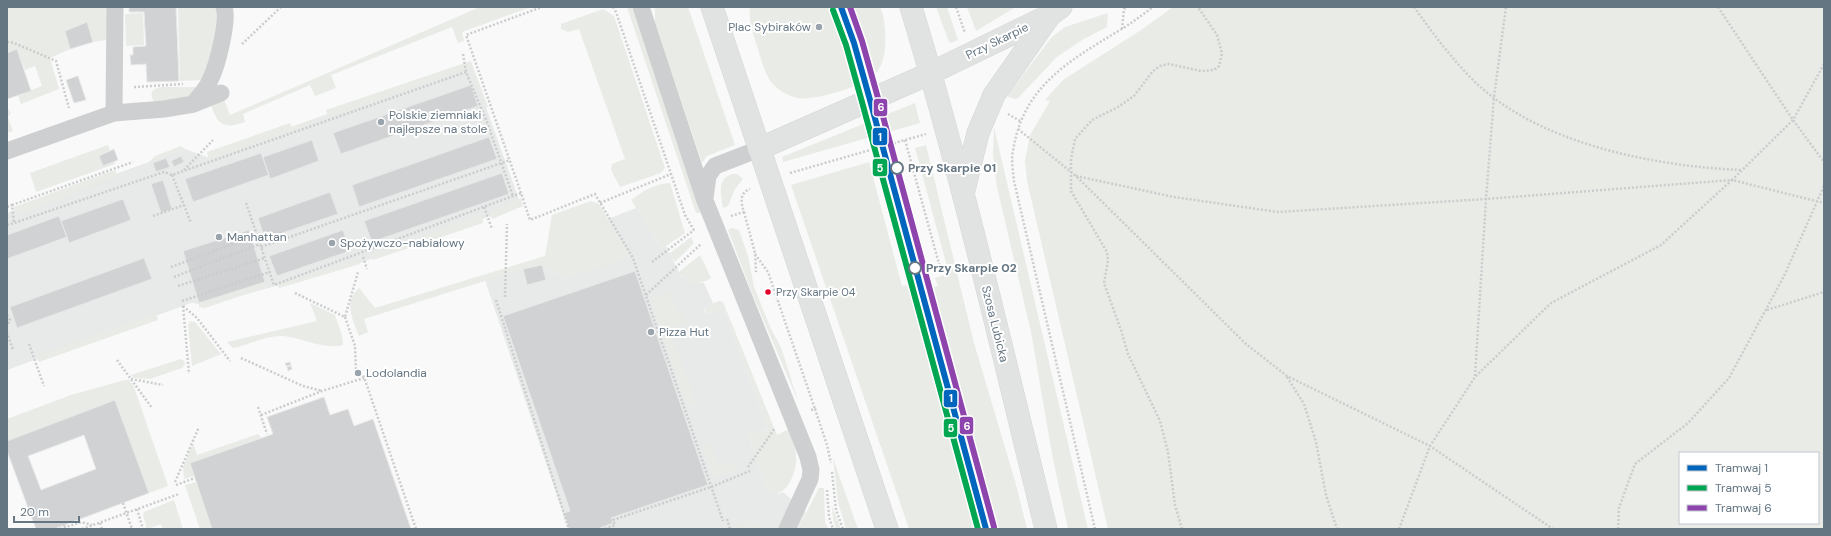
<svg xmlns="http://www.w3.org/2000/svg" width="1831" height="536" viewBox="0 0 1831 536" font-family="'DM Sans',sans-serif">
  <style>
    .built { fill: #e8e9e9 }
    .green { fill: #e8ebe6; fill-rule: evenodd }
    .building { fill: #d0d2d3; stroke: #e8e8e8; fill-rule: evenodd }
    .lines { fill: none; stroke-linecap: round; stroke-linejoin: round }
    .secondary-casing { stroke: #d5d6d7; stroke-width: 23 }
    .primary-casing { stroke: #d5d6d7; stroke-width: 23 }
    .path { stroke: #cbcccd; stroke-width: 2.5; stroke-dasharray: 2 2; stroke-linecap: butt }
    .street { stroke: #cecfd0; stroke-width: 17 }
    .secondary { stroke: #e1e2e2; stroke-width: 22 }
    .primary { stroke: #e1e2e2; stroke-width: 22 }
    .tram-1-casing { stroke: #fff; stroke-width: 9 }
    .tram-2-casing { stroke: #fff; stroke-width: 9 }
    .tram-3-casing { stroke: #fff; stroke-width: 9 }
    .tram-1 { stroke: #0065bd; stroke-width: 6 }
    .tram-2 { stroke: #00a651; stroke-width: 6 }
    .tram-3 { stroke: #8e44ad; stroke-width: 6 }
    .poi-dot { fill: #99a4ac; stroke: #fff; stroke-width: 1.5 }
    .stop-dot { fill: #fff; stroke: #657683; stroke-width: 2 }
    .bus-dot { fill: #e4002b; stroke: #fff; stroke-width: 1.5 }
    .labels { text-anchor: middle; stroke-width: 4; stroke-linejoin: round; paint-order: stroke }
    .bus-label { font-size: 11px; fill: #657683; stroke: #fff; text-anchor: start }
    .poi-label { font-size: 12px; fill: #657683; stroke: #fff; text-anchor: start }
    .street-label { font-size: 12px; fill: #657683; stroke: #fff }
    .stop-label { font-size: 12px; font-weight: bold; fill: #657683; stroke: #fff; text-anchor: start }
    .line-badge { stroke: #fff; stroke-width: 1.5 }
    .badge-label { font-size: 11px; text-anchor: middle; font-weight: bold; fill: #fff }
  </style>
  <rect width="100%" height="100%" fill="#f9f9f9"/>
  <path class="built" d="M470,63L521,205L360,263L207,305L191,303L183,306L7,370V213L185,149L207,157Z
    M636,208L661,247L666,246L681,276L693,283H704L713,303L708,306L704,310V315L724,308L768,429L748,436L767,488L778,494L783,492L806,512L798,529H568L485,280L523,269L527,285L546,280L542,265L564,278L628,258V251L608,219Z"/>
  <path class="green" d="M7,7H110L107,40L93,42L87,23L66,31L70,49L50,58L59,89L21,104L18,95L42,86L35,66L25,70L17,50L7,53Z
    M178,7H220L213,63L201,80L180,81Z
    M480,7H531L462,32L464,41L458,43L452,27L331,75L336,88L315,96L310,85L243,114L245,122C222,130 217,124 210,102L223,97L230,115Z
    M627,7L632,8L701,213H696Z
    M655,7H688L735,145L707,156L702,163L655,22Z
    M750,7H880C887,23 889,61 875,74C862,87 815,101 797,98C790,96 781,92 776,87C765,77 762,62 758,49C754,36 748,21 750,7Z
    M936,7H947L958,40L951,43L949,42Z
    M967,7H1016L976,31Z
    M1173,7H1824V529H1108L1027,181L1025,161L1030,135L1050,101L1045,100L1063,80L1141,30ZM1680,453H1818V523H1680Z
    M603,9L614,16L665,168L661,173L620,187L611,170L612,164L625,159L579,29L568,32L561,29V24Z
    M143,13L144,45L126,46L125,14Z
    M1108,13L1107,27L1082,40L1057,57L1018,98L1015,99L1007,96L1051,38L1065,27Z
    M471,61L488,107L486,108L471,67L328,118L326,110Z
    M160,87H196L197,97L157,104C152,100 150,96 153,90Z
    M915,103L920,123L783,162L782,157Z
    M7,108L11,113L8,117L13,131L7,133Z
    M312,120L314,123L209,160L207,152L290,123L292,127Z
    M994,127L1088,529H1068L1052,454L1031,332L997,187L993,155Z
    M108,145L110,150L99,156L103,166L114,162L115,164L36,192L30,173Z
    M926,145L974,343L1015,481L1027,529H909L791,185L869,162L902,286L915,283L918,291L938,286L935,278L949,274L915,148Z
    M181,146L185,149L148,163L155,156Z
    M115,170L118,176L18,215L15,213L14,207Z
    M733,174H737L743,179L735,189L728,206L723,208C721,195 716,178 733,174Z
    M670,183L685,233L666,246L661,247L631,200C643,191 654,184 670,183Z
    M521,198L523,206L492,219L489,213Z
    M591,201L599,204L628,251L629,256L626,260L564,278L542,265L523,269L364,319L368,332L359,336C353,321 343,301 359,288L375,308L545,256L552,215Z
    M482,215L483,223L373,260L370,254Z
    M732,228L739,230L748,256L754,287L771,329L781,347L798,401L752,293L728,230Z
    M691,237L694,243L675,262L669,254Z
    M700,255L711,278C699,286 687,285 679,272Z
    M358,259L360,264L279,288L277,285Z
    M265,282L267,287L205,308L199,307V303Z
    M668,292L686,322L669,329L697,405L690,407L684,399L650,298Z
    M720,301L723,302L777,435L789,429C796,449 800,460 791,480C787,488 782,493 773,495L767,488L748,436L768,429L724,308L704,315C704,305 712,304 720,301Z
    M310,303L335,315L342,335L343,345C323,350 303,338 284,336C268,335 252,343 238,347L233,348L227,342L317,321Z
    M156,313L158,320L39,362L36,356Z
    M190,321L195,322L221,354L192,366L188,325Z
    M181,359L184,361L185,364L182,368L150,379L133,378L131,375Z
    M125,380H129L134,387L168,486L149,493L115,400L7,441V419L71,395Z
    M258,434L262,438L190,463L194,476L184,479L183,467L193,443L197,455Z
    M711,444L719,466L734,461L737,469L713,478L703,448Z
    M833,458L858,529H846L838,502Z
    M196,482L212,529H200L185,485Z
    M819,488H824L825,521L828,529H798Z
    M174,500L183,529H163L161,524L147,529L143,515L144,512Z
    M832,506L841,529H836L833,519Z
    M749,521H756L761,529H750L748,525L734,529V527Z"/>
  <path class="building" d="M129,7H176L179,81L147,82L146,64L131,65L130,55H133V47L146,46L144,12H129Z
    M87,22L93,42L70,49L65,31Z
    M17,49L31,91L7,99V53Z
    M78,76L86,100L74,103L66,80Z
    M471,85L478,106L341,154L333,133Z
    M489,137L497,159L359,207L352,185Z
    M312,140L319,161L270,179L263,157Z
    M114,149L118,160L103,166L99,156Z
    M261,153L269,175L193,202L185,179Z
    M181,156L184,162L174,167L171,161Z
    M166,158L170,167L156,172L153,163Z
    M502,173L509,194L372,242L364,221Z
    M163,180L172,209L161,213L151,184Z
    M330,192L338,214L265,239L258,218Z
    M123,199L131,220L69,243L61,221Z
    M59,216L67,237L7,259V235Z
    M249,230L265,282L199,303L183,251Z
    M343,230L350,251L277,276L269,256Z
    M144,258L152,279L17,328L10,307Z
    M542,265L546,280L527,285L523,269Z
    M635,271L708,485L611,518L613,523L597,529H569L564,513L570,511L503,316Z
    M290,362L291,365L286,366L285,363Z
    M291,366L292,369L288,371L287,367Z
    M324,397L330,415L348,409L354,426L373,419L411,529H212L190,463L273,434L267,417Z
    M115,400L149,493L54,529H36L7,451V441ZM84,435L96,469L41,490L28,456Z"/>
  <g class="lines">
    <defs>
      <path id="secondary" d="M759,149L931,73L1050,15L1061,7"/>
      <path id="primary" d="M712,7L887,529
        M911,7C963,179 1003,355 1046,529
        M964,190L978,133L994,95L1050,15"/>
    </defs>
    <use href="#secondary" class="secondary-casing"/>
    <use href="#primary" class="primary-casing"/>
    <path class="path" d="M613,7L616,12L685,215L695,232
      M956,7L965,33
      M1414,7C1432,32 1451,58 1473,80C1538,144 1653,166 1741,170
      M1718,7L1793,120L1824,162
      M1122,29L1124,9L1127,7
      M7,42L14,43L56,61L69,108
      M242,44L281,7
      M463,54L466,72L487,122L513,196
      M134,87L183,84
      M1008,114L1020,121
      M1018,129L1076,176L1246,344L1287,376L1430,446L1553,529
      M905,140L941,271
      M872,149L907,280
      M184,170L213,140
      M790,173L926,134
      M172,175L191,223
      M1076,176L1174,197L1278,212L1486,199L1732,180L1793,120L1824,64
      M521,193L466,35L542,7
      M246,203L274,285L521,193L530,220L595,194L633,258L723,521
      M600,203L671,174
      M12,205L133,162
      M7,207L12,205L14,223L164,172L172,175L466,72
      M484,207L492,229
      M744,212L755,253L756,272
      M153,216L184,205
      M731,216L744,212C741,203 739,193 750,189
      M7,225L14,223
      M261,247L510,160
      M755,254L768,272L815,409
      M363,257L367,269
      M652,262L694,230
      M171,267L257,235
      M174,277L260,244
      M178,286L265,258
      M295,293L345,317L358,272
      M646,295L701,244
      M505,297L507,224
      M496,300L569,529
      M182,301L270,272
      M183,306L197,318L230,361
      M183,306L189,374
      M1767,310L1824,292
      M7,315L10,320L7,326
      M345,317L355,346L356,371L364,377L416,529
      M7,332L13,350
      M29,344L44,386
      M241,358L303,386L322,391
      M117,360L152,408
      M1475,376L1486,199L1494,97L1506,7
      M1287,377L1304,404L1316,442L1326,495L1337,529
      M131,379L163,385
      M258,407L267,434
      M811,410L815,409L827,445L831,463
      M261,415L322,391L364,378
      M748,467L775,428
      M832,472L836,510L843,529
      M175,482L199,427
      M176,485L195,478
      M827,490L829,517L833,529
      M123,503L132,529
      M137,509L143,529
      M727,519L730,529
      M100,523L102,529
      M64,525L66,529
      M60,529L81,522L92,525
      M82,529L179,494
      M605,529L615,525L613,520L711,487L750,471
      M1095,529L1014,181C1013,171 1011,160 1013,151C1023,86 1069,61 1120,30C1132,23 1142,15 1153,7
      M1182,529L1175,505L1168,452L1160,421L1128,354L1121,330L1104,283L1108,261L1107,252L1071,191V159L1075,139L1092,120L1118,107L1134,96L1153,71L1160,66L1169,64L1201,71L1214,70L1219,66L1222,53L1217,35L1198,7
      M1399,529L1430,446L1475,377L1551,303L1661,245L1732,180L1824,203
      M1618,529L1619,508L1635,464L1688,423L1729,378L1784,276L1824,186"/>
    <path class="street" d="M641,7L704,198L808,457L811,470L810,479L787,529
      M194,103C199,96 207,89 210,80C217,67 229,20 224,7
      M114,113L115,7
      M7,151L114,113L164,109L194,104L221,93
      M705,198L708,176L715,166L759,149"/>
    <use href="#secondary" class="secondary"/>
    <use href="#primary" class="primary"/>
    <defs>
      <path id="tram-1" d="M841,7L854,43L870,100L986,529"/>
      <path id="tram-2" d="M833,10L846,45L862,102L978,529"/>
      <path id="tram-3" d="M850,7L862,41L878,98L994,527"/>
    </defs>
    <use href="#tram-1" class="tram-1-casing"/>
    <use href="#tram-2" class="tram-2-casing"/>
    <use href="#tram-3" class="tram-3-casing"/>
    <use href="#tram-1" class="tram-1"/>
    <use href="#tram-2" class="tram-2"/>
    <use href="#tram-3" class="tram-3"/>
  </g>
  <g class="poi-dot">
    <circle cx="819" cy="27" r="4"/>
    <circle cx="381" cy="122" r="4"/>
    <circle cx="219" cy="237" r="4"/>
    <circle cx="332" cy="243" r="4"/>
    <circle cx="651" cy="332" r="4"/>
    <circle cx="358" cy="373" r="4"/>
  </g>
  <g class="stop-dot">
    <circle cx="897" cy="168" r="6"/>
    <circle cx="915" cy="268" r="6"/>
  </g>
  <circle class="bus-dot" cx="768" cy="292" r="3.5"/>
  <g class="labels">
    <g class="bus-label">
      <text x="776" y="296">Przy Skarpie 04</text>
    </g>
    <g class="poi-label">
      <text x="811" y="31" text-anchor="end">Plac Sybiraków</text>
      <text x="389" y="119">Polskie ziemniaki<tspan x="389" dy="14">najlepsze na stole</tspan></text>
      <text x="227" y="241">Manhattan</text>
      <text x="340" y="247">Spożywczo-nabiałowy</text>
      <text x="659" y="336">Pizza Hut</text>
      <text x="366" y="377">Lodolandia</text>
    </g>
    <g class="street-label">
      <text transform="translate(997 41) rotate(-26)" y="4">Przy Skarpie</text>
      <text transform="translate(995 324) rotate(76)" y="4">Szosa Lubicka</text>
    </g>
    <g class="stop-label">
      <text x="908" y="172">Przy Skarpie 01</text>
      <text x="926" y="272">Przy Skarpie 02</text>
    </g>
  </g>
  <g class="line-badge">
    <rect x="873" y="98" width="15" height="19" rx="4" fill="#8e44ad"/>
    <rect x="872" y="127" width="16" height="19" rx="4" fill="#0065bd"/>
    <rect x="872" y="158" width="16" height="19" rx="4" fill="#00a651"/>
    <rect x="943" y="389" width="15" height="19" rx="4" fill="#0065bd"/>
    <rect x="959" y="416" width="15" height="19" rx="4" fill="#8e44ad"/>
    <rect x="943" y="418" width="15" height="20" rx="4" fill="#00a651"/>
  </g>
  <g class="badge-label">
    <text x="881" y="111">6</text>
    <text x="880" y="141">1</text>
    <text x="880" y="172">5</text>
    <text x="951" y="402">1</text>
    <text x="967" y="430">6</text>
    <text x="951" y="432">5</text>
  </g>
  <rect width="1831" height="536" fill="none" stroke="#657683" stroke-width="16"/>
  <rect x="1679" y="452" width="140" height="72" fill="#ffffff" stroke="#c1c8cd"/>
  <rect x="1687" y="465" width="20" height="6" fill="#0065bd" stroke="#c1c8cd"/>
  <text x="1715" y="472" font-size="12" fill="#657683">Tramwaj 1</text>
  <rect x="1687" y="485" width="20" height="6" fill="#00a651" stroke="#c1c8cd"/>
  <text x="1715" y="492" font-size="12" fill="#657683">Tramwaj 5</text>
  <rect x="1687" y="505" width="20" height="6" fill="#8e44ad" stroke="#c1c8cd"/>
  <text x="1715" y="512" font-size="12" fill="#657683">Tramwaj 6</text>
  <path d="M14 516v6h65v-6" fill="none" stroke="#657683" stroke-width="2"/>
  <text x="20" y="516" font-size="12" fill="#657683" stroke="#ffffff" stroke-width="3" paint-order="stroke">20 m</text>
</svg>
